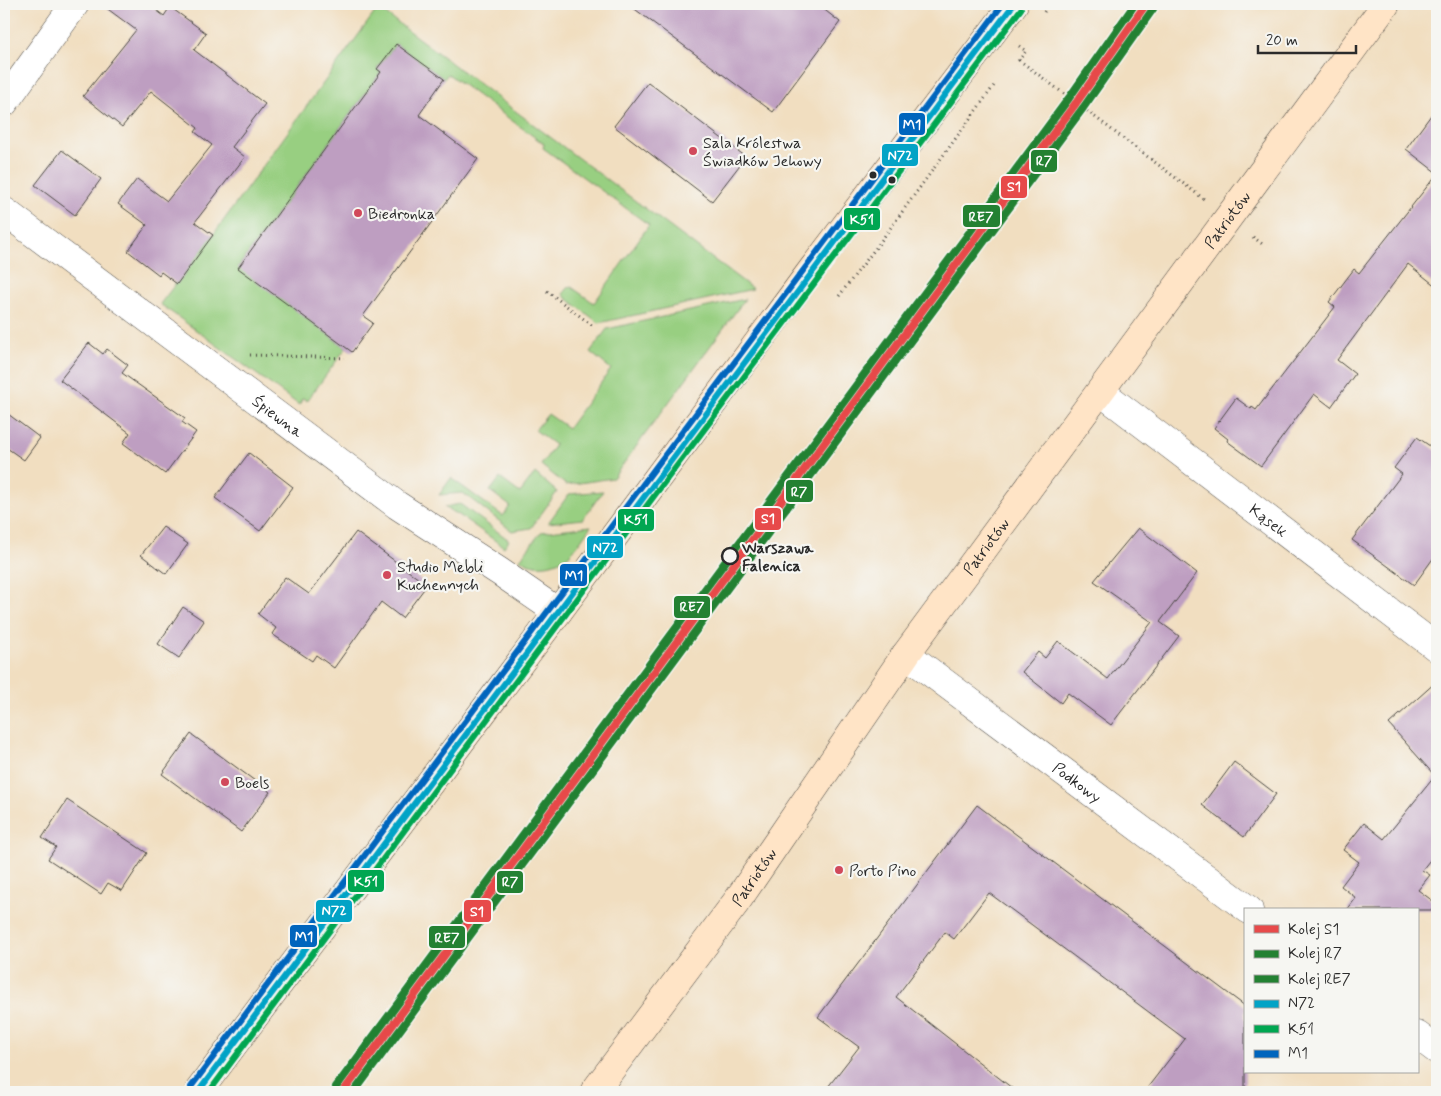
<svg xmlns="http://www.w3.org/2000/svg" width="1441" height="1096" viewBox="0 0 1441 1096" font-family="Mynerve,sans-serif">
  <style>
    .green { fill: #98cf81; stroke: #627d56 }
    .building { fill: #be9ec1 }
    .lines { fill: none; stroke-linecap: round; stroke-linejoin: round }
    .street-casing { stroke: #494641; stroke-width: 29 }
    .secondary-casing { stroke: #494641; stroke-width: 29 }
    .path { stroke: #494641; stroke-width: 3; stroke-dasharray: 1 4; stroke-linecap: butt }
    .street { stroke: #fff; stroke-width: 28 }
    .secondary { stroke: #ffe4c6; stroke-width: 28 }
    .bus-1-casing { stroke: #f6f6f2; stroke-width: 10 }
    .bus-2-casing { stroke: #f6f6f2; stroke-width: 10 }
    .bus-3-casing { stroke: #f6f6f2; stroke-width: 10 }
    .bus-1 { stroke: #02a3c6; stroke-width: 6 }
    .bus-2 { stroke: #00a651; stroke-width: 6 }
    .bus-3 { stroke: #0065bd; stroke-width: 6 }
    .rail-1-casing { stroke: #f6f6f2; stroke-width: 11 }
    .rail-2-casing { stroke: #f6f6f2; stroke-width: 11 }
    .rail-3-casing { stroke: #f6f6f2; stroke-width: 11 }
    .rail-1 { stroke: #e74a4a; stroke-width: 8 }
    .rail-2 { stroke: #238132; stroke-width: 8 }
    .rail-3 { stroke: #238132; stroke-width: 8 }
    .poi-dot { fill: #d1495b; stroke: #f6f6f2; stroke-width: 2 }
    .bus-dot { fill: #2b2b2b; stroke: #f6f6f2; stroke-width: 2 }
    .stop-dot { fill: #f6f6f2; stroke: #2b2b2b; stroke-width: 2.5 }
    .labels { text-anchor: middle; stroke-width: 4.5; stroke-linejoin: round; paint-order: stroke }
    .poi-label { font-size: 16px; fill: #2b2b2b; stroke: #f6f6f2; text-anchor: start }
    .street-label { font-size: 16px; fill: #2b2b2b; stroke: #f6f6f2 }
    .stop-label { font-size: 16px; font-weight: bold; fill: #2b2b2b; stroke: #f6f6f2; text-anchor: start }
    .line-badge { stroke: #f6f6f2; stroke-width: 2 }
    .badge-label { font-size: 14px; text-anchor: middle; font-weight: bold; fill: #fff }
  </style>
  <rect width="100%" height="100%" fill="#f6f6f2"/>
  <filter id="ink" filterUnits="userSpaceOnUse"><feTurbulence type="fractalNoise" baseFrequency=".02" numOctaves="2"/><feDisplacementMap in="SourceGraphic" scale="10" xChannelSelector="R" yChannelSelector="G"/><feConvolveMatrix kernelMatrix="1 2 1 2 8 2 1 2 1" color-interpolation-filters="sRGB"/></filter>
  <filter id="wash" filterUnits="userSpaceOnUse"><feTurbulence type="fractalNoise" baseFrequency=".0096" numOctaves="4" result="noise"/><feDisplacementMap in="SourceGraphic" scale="20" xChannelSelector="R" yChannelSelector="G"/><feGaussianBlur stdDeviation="1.12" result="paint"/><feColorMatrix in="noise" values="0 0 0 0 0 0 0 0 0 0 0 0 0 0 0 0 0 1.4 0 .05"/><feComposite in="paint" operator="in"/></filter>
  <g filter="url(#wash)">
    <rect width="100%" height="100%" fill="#f1dec0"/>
    <path class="green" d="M378,8L753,289L599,323L566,298L563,294L569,287L570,286L594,303L649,225L543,148L544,144L448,74L444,79L396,44L377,68L381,72L238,267L346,348L307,401L303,398L299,405L160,304L213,235Z
      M745,299L613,478L566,485L541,465L555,445L535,430L548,414L568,428L611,369L590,352L607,329Z
      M535,473L557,492L531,528L512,531L463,493L439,495L451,478L503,516L510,506L490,491L500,478L520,493Z
      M603,491L583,519L548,523L569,494Z
      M460,504L509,540L504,547L459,515L444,507Z
      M591,526C585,534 579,544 572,552C559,566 535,570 520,559L541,532Z"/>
    <g id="blocks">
      <path class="building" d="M101,4H148L164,16L170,7L206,33L194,50L265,104L232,147L245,157L195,222L213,235L177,284L161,272L159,275L128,251L147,225L118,204L137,179L167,201L212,145L195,132L198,128L151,91L122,127L83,96L136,30Z
        M628,4H817L840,22L773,112Z
        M396,44L444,79L419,115L478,159L363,316L373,323L352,352L238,268L381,72L377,69Z
        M648,82L746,157L712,201L614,126Z
        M1437,107V173L1406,149Z
        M62,150L101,179L75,215L35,185Z
        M1437,174V287L1408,264L1337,360L1355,374L1331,407L1314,394L1261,466L1227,441L1228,439L1214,428L1236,398L1251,409L1252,407L1256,410L1335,307L1329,302L1354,269L1359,273Z
        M89,343L103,354L107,349L128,365L122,373L185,418L182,422L196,432L165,474L123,443L130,433L60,380Z
        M4,411L40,438L24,460L4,446Z
        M1417,437L1437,451V553L1414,585L1352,540L1402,474L1394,468Z
        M249,453L293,487L260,531L215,498Z
        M163,527L188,544L166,574L141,555Z
        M1138,528L1197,573L1160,622L1179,636L1111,725L1068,693L1061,703L1022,672L1038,652L1045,658L1058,641L1108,679L1152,622L1094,581Z
        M356,532L427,585L402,618L381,602L334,668L316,655L312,661L272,634L276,628L258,614L285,577L309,594Z
        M183,607L204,621L179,658L158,644Z
        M1437,681V851L1422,870L1430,875L1418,890L1437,904V910H1347L1356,898L1341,886L1359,862L1343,850L1364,823L1384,839L1435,776L1389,724Z
        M191,734L270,792L241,832L162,774Z
        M1234,762L1276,794L1244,837L1202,805Z
        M67,800L147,853L122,891L108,883L101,894L48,859L56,847L42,838Z
        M977,805L1245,1006V1092H1144L1185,1039L989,893L954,939L945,932L896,997L1017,1092H824L859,1047L818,1017Z"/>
    </g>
  </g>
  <g filter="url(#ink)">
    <use href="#blocks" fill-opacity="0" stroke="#494641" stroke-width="1"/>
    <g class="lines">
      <defs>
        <g id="street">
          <path d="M4,103L75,4"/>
          <path id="s1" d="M4,211L397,505L500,572L558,612"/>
          <path id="s2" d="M1101,392L1437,648"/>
          <path id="s3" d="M906,654L1249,910"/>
          <path d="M1417,1035L1437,1050"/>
        </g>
        <g id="secondary">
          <path d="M198,1092L558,612L811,271L1014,4"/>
          <path id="s4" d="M594,1092L737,901L906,654L1386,4"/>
        </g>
      </defs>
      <use href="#street" class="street-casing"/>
      <use href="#secondary" class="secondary-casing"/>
      <path class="path" d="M1044,12L1049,4
        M1019,46L1026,51L1019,60L1204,199
        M1253,237L1265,246
        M547,291L593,326
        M839,296L878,245L996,83
        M250,355L345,358"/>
      <use href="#street" class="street"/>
      <use href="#secondary" class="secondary"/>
      <defs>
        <path id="bus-1" d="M198,1092C470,729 740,365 1014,4"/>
        <path id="bus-2" d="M209,1092C479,731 748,368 1021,9"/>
        <path id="bus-3" d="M191,1087C462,726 730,363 1003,4"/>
      </defs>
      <use href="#bus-1" class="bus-1-casing"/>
      <use href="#bus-2" class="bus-2-casing"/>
      <use href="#bus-3" class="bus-3-casing"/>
      <use href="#bus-1" class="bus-1"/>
      <use href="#bus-2" class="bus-2"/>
      <use href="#bus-3" class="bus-3"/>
      <defs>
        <path id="rail-1" d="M343,1092L1076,103L1146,4"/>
        <path id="rail-2" d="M354,1092L1083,108L1153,9"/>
        <path id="rail-3" d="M336,1087L1069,98L1135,4"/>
      </defs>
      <use href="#rail-1" class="rail-1-casing"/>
      <use href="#rail-2" class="rail-2-casing"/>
      <use href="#rail-3" class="rail-3-casing"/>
      <use href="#rail-1" class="rail-1"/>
      <use href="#rail-2" class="rail-2"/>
      <use href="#rail-3" class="rail-3"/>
    </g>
  </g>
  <g class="poi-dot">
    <circle cx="693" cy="151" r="5"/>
    <circle cx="358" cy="213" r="5"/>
    <circle cx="387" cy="575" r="5"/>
    <circle cx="225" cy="782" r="5"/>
    <circle cx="839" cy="870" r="5"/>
  </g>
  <g class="bus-dot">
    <circle cx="873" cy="175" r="4.5"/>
    <circle cx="892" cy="180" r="4.5"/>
  </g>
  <circle class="stop-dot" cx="730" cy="556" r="8"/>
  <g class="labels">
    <g class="poi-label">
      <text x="703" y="148">Sala Królestwa<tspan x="703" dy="18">Świadków Jehowy</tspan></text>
      <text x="368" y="219">Biedronka</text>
      <text x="397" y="572">Studio Mebli<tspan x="397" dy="18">Kuchennych</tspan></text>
      <text x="235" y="788">Boels</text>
      <text x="849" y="876">Porto Pino</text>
    </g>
    <g class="street-label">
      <text dy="6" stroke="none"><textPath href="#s4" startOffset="1078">Patriotów</textPath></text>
      <text dy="6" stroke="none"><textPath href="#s1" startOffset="342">Śpiewna</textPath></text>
      <text dy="6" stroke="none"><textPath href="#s2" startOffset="211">Kąsek</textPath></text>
      <text dy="6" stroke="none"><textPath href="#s4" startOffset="672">Patriotów</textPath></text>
      <text dy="6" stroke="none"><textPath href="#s3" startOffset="214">Podkowy</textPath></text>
      <text dy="6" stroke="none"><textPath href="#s4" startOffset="268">Patriotów</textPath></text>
    </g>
    <g class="stop-label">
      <text x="742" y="553">Warszawa<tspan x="742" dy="18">Falenica</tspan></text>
    </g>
  </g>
  <g class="line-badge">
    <rect x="898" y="112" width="28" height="24" rx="5" fill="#0065bd"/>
    <rect x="881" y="143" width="38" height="24" rx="5" fill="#02a3c6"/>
    <rect x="1030" y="149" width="28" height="24" rx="5" fill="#238132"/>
    <rect x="1000" y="175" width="28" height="24" rx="5" fill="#e74a4a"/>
    <rect x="962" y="204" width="39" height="24" rx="5" fill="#238132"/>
    <rect x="843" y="207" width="38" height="24" rx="5" fill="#00a651"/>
    <rect x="785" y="479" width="29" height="24" rx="5" fill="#238132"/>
    <rect x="754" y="507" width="28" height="24" rx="5" fill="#e74a4a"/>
    <rect x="617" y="508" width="38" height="24" rx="5" fill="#00a651"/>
    <rect x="586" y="535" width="38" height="24" rx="5" fill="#02a3c6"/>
    <rect x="559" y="563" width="29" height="24" rx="5" fill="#0065bd"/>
    <rect x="673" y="595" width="38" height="24" rx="5" fill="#238132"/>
    <rect x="347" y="869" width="38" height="24" rx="5" fill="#00a651"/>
    <rect x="496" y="870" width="28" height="24" rx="5" fill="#238132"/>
    <rect x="315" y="899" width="38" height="24" rx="5" fill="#02a3c6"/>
    <rect x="463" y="899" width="29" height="24" rx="5" fill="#e74a4a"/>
    <rect x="289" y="924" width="29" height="24" rx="5" fill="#0065bd"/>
    <rect x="428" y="925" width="38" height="24" rx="5" fill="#238132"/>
  </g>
  <g class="badge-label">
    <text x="912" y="129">M1</text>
    <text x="900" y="160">N72</text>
    <text x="1044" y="165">R7</text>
    <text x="1014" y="191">S1</text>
    <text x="981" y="221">RE7</text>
    <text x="862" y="224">K51</text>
    <text x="799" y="496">R7</text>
    <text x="768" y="523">S1</text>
    <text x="636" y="524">K51</text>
    <text x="605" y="552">N72</text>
    <text x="574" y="580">M1</text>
    <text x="692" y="611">RE7</text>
    <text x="366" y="886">K51</text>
    <text x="510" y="886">R7</text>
    <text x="334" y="915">N72</text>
    <text x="477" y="916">S1</text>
    <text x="304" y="941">M1</text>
    <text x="447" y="942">RE7</text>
  </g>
  <rect width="1441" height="1096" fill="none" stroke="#f6f6f2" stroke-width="20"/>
  <rect x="1244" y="908" width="175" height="165" fill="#f6f6f2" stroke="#a5a5a2"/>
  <rect x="1254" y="925" width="25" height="8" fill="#e74a4a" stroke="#a5a5a2"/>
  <text x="1288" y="934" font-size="15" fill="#2b2b2b">Kolej S1</text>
  <rect x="1254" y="950" width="25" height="8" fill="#238132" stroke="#a5a5a2"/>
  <text x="1288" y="958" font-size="15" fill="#2b2b2b">Kolej R7</text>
  <rect x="1254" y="975" width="25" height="8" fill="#238132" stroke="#a5a5a2"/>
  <text x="1288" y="984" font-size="15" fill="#2b2b2b">Kolej RE7</text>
  <rect x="1254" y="1000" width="25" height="8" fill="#02a3c6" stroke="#a5a5a2"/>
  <text x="1288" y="1008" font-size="15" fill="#2b2b2b">N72</text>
  <rect x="1254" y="1025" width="25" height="8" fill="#00a651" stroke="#a5a5a2"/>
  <text x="1288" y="1034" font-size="15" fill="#2b2b2b">K51</text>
  <rect x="1254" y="1050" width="25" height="8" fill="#0065bd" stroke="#a5a5a2"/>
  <text x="1288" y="1058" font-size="15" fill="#2b2b2b">M1</text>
  <path d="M1258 45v8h98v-8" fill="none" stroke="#2b2b2b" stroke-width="2.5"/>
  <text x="1266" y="45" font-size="15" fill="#2b2b2b" stroke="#f6f6f2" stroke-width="4" paint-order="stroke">20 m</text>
</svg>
